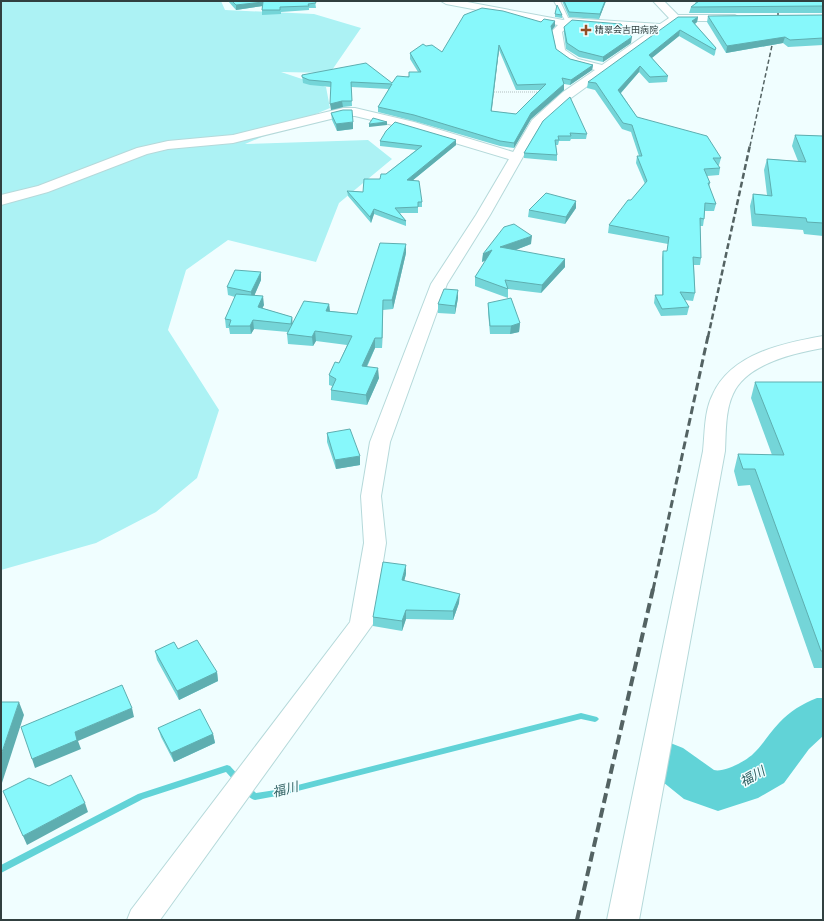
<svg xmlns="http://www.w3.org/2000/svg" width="824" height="921" viewBox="0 0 824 921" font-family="'DejaVu Sans','Noto Sans JP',sans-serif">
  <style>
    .green { fill: #acf2f4 }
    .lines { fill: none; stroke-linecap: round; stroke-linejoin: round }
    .stream { fill: #61d3d7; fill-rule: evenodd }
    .river { fill: #61d3d7; fill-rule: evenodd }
    .service-casing { stroke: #b5d9da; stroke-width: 2 }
    .minor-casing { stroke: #b5d9da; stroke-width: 2 }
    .tertiary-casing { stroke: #b5d9da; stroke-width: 2 }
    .path { stroke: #9caaab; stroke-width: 1.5; stroke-dasharray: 0.5 1.5; stroke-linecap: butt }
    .service { fill: #fff; fill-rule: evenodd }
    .minor { fill: #fff; fill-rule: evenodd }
    .tertiary { fill: #fff; fill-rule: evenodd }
    .rail-far3 { stroke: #546363; stroke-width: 1.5; stroke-dasharray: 4.5 2.5; stroke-linecap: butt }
    .rail-far2 { stroke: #546363; stroke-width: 2.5; stroke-dasharray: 6 3; stroke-linecap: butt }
    .rail-far1 { stroke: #546363; stroke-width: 3; stroke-dasharray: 8 4; stroke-linecap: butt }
    .rail { stroke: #546363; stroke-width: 4; stroke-dasharray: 10 5; stroke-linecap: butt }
    .wall { fill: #74d5d8; fill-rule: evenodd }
    .shaded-wall { fill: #5eaeb0 }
    .building { fill: #87f8fb; stroke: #5eaeb0; fill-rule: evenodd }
    .poi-dot { fill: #934d25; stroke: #f0feff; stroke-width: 1.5 }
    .labels { text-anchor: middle; stroke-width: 3; stroke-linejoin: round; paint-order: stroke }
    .far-poi-label { font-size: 9px; fill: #314040; stroke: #f0feff; text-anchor: start }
    .near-water-label { font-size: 13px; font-style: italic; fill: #2f6062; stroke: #f0feff }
  </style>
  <rect width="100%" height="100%" fill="#f0feff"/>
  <path class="green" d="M1,1H221L225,10L314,14L361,28L330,73L281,72L326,87L330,108L245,144L368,140L392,159L339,203L316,262L228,240L186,270L168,330L219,410L197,478L156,512L96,543L1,570Z"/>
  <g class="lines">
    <path class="stream" d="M581,713L597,717L599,719L597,721L595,722L581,719L282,795L255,800C250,799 245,793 243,789L244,787L247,786L250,787L256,793L282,789Z
      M227,765L230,766L241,778L242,780L241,782L238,783L235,782L226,772L143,799L1,873V865L138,794Z"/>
    <path class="river" d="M817,698H823V736L809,749L784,783L758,798L718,811L684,799L653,774L646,761L653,748L668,742L683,748L714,770C723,773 746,761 753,754C763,745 769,733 779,723C790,711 802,704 817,698Z"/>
    <defs>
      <path id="service" d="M554,1H560L570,22H566Z"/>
      <path id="minor" d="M441,1H462L563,20L568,18L660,24L669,18L653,1H664L678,15H735L740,18L735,21H677L571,98L541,125L490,215L447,284L390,442L381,496L386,543L373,624L160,920H127L131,910L350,622L364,543L361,496L370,442L431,284L476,215L532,120L563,92L595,70L570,63L556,53L552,31L558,25L446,4ZM571,24L652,30L602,65L578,59L565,50L562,32Z"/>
      <path id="tertiary" d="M343,108H355L414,122L520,154L522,157L520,160L515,161L405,128L355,116H343L233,143L168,149L147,154L48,192L1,205V195L38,186L137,148L168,141L233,135Z
        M823,336V348C794,353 746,364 733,394C725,411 726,433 725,451L639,920H607L703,451C705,433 704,411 713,394C732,353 784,343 823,336Z"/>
    </defs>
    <use href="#service" class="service-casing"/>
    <use href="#minor" class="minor-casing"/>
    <use href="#tertiary" class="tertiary-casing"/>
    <path class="path" d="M492,92H541"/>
    <use href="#service" class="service"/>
    <use href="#minor" class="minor"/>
    <use href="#tertiary" class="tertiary"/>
    <path class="rail-far3" d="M750,146L778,18V1"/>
    <path class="rail-far2" d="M708,337L750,145"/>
    <path class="rail-far1" d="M653,590L708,336"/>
    <path class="rail" d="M577,920L653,589"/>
  </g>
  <path class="wall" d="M228,1H315L316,8H309V10L281,12V14L262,15V6L236,10Z
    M562,1H606L599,19L569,17Z
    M694,1H823V13H689L691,7L696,3Z
    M555,14L562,15V18L555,17Z
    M823,15V45L788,47L783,43L726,53L707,22L708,16Z
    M698,17L697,22L695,24L716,48L715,54L714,56L679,36L652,58L668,76L667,82L649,83L639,72L621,93L637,117L721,158L719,165H718L720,168L719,175L707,176L710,183L709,187L716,204L714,211H705L704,219L703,226H700L701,258L700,265H694L695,293L693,301L685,300L689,307L687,315L661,316L654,303L655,295H662V258L663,251H667L668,244L608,233L609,225L645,184L636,163L637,156H639L631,132L622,129L595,90L587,88L588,82Z
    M555,26L552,30L556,49L570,59L593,65L592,70L570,85L564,84V90L531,119L514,148L500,146L414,121L378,112V107L389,89L351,87L352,106L343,107L331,110V87L310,85L303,83L302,75L392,83L418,72L410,59V53L426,46L442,52ZM499,50L516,90H541L516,114L491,111Z
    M564,27L631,43L603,62L579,57L566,49L564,33Z
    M331,113L353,129L337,131L332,120Z
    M543,121L587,134L586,139H571L570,141H559L558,145H556L557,155V161L524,158V153Z
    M795,135L823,136V236L804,234L803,230L752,226L750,206L753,194L767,195L764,170L767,159L798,161L792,146Z
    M456,140V145L413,180L422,202V207H418V213H400L406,221V226L374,214L371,223L348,196L347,191L363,192L380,179L386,174L416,150L380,146V141Z
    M576,208L565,224L528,217L529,210Z
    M531,244L515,250L565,267L541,293L508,289V298L475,286V277L486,260L482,262L483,254Z
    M406,253L393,309L383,310L382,348H375L367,367L379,378L367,405L331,400V390L332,386L329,385V375L339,363L347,345L316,341L313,346L288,344L287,334L288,332L254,329L251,334H230L229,328H226L225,319L235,297L228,295L227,287L261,272V280L254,296L264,305L262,308L292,317V324L329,304L330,311L357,314Z
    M458,298L455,314L438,313V304Z
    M488,303L520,323L519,332L510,334H490L488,312Z
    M755,382H823V668H814L750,485L738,486L734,471L738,454L772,455L751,398Z
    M327,433L360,465L336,469L327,442Z
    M406,574L404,581L459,603L453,620L406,619L402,631L373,626V617Z
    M178,649L217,672L218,681L179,700L157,660L155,651Z
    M158,728L213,734L215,743L174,762L161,737Z"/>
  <path class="shaded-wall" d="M605,1H606L599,19L600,14Z
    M263,2V6L236,10V5Z
    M698,17L697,22L691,27L692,21Z
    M555,21V26L551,31V26Z
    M680,30L679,36L648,61L649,55Z
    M632,37L631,43L603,62V57Z
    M785,37L783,43L726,53L727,46Z
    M499,45V50L491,117V111Z
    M593,65L592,70L570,85L571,80Z
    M640,66L639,72L618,96V90Z
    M564,84V90L531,119L514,148V143L531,113Z
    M342,101L343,107L331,110L330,104Z
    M353,122V129L337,131L336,124Z
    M387,122V125L369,127V124Z
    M456,140V145L407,185V180Z
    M576,201V208L565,224L566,217Z
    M374,209V214L371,223L370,217Z
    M532,236L531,244L500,256V247Z
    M406,244V253L393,309L392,300Z
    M492,250L491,258L482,262L483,254Z
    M565,259V267L541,293L542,285Z
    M261,272V280L252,301L251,292Z
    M458,290V298L455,314V306Z
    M263,296L264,305L259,315L258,307Z
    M383,300V310L382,348V338Z
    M329,304L330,313L326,311Z
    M292,317L293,326L291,332V324Z
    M253,320L254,329L251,334L250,326Z
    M520,323L519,332L510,334L511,326Z
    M315,331L316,341L313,346L312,337Z
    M375,338V348L362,376V366Z
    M378,368L379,378L367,405L366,395Z
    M360,456V465L336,469L335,460Z
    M406,565V574L402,589V580Z
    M460,594L459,603L453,620V611Z
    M406,610V619L402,631V621Z
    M217,672L218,681L179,700L177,691Z
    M19,702L24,715L1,786V755Z
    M132,708L134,717L78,741L81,749L35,768L32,759L75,732Z
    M213,734L215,743L174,762L171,753Z
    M85,803L88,812L27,845L23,836Z"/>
  <path class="building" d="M232,1H315L316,3L308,4L309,6L280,7V10H262L263,2L236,5Z
    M564,1H605L600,14L569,12Z
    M699,1H823V6L691,7Z
    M557,5L562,15L555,14Z
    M482,8L503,11L541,22L544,19L555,21L551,26L556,49L570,59L593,65L571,80L562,78L564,84L531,113L514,143L500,141L414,115L378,107L392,84L351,82L352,101H342L330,104L331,82L309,80L302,77V75L366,63L392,83L397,76L409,77V72H421L410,53L423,44L426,46L432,45L442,52L464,15ZM499,45L517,85L546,84L516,114L491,111Z
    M823,15V38L790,40L785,37L727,46L708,16Z
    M678,17H698L692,21L716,48L715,50L680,30L649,55L668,76L650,77L640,66L618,90L637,117L707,136L721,158H713L720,168L704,169L710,183H708L716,204L705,203L704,219L700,218L701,258L693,257L695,293L680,292L689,307L662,309L655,295H663V251H667L669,237L609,225L628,200H631L647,181L637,156H642L632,125L623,123L596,83L588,82Z
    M572,20L621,24L632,37L603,57L579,51L567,43L564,27Z
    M570,97L587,134L570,133L571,136H558L559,140H555L557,155L524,153L543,121Z
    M343,110H352L353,122L336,124L331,113Z
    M373,118L387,122L369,124Z
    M395,122L456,140L407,180L419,181L422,202H418V207L395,208L406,221L374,209L370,217L347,191L363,192L364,179H380L381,174H386L422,146L380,141L386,131Z
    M795,135L823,136V223L807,222L806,218L755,214L753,194L772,196L767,159L806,162Z
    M546,193L576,201L566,217L529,210Z
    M514,224L532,236L500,247L565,259L542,285L505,280L508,289L475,277L492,250L483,254L504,227Z
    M380,243L406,244L392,300H383L382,338H375L362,366L378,368L366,395L331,390L336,379L329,375L335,362L339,363L352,336L315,331L312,337L287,334L304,301L329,304L326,311L357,314Z
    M235,270L261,272L251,292L227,287Z
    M444,289L458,290L455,306L438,304Z
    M236,294L263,296L258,307L292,317L291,324L253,320L250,326H229L231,320L225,319Z
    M511,298L520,323L511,326H490L488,303Z
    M755,382H823V651H821L755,469H743L738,454L784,455Z
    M350,429L360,456L335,460L327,433Z
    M383,562L406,565L402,580L460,594L453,611L406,610L402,621L373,617Z
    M197,640L217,672L177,691L155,651L174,642L178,649Z
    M122,685L132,708L75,732L77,740L32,759L21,727Z
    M1,702H19L1,755Z
    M200,709L213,734L171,753L158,728Z
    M71,775L85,803L23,836L3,791L29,778L49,786Z"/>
  <path class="poi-dot" d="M584 24h4v4h4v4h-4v4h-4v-4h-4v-4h4z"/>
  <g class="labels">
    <g class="far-poi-label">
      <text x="595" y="33">精翠会吉田病院</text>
    </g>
    <g class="near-water-label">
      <text transform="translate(752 776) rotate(-29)" y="5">福川</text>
      <text transform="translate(285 789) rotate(-14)" y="5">福川</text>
    </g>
  </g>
  <rect width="824" height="921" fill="none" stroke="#314040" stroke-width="4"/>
</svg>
